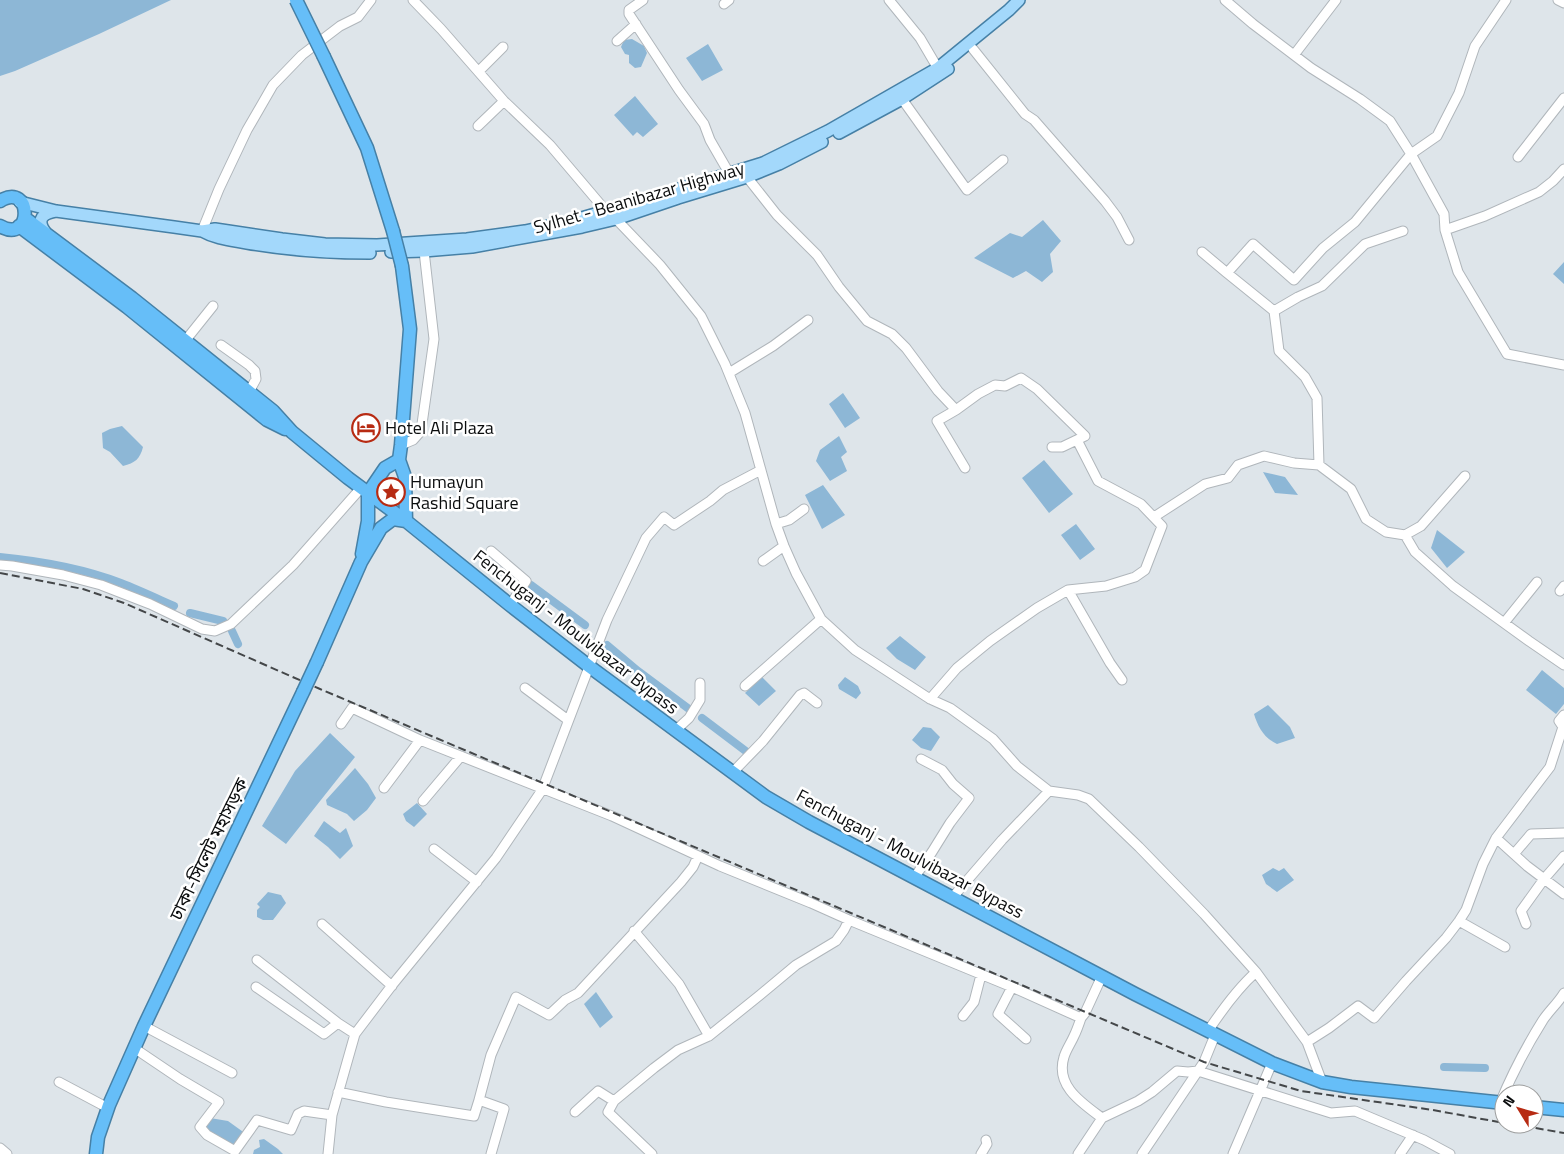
<svg xmlns="http://www.w3.org/2000/svg" width="1564" height="1154" viewBox="0 0 1564 1154" font-family="'Titillium Web','Noto Sans Bengali',sans-serif">
  <style>
    .water { fill: #8db7d6 }
    .lines { fill: none; stroke-linecap: round; stroke-linejoin: round }
    .canal { stroke: #8db7d6; stroke-width: 8 }
    .minor-casing { stroke: #b0b6bb; stroke-width: 11 }
    .major-casing { stroke: #4680a6; stroke-width: 14 }
    .highway-casing { stroke: #4680a6; stroke-width: 15 }
    .minor { stroke: #fff; stroke-width: 9 }
    .major { stroke: #a3d8fb; stroke-width: 11 }
    .highway { stroke: #66bef8; stroke-width: 12 }
    .rail { stroke: #444749; stroke-width: 2; stroke-dasharray: 8 4; stroke-linecap: butt }
    .highway-bridge-casing { stroke: #4680a6; stroke-width: 15; stroke-linecap: butt }
    .highway-bridge { stroke: #66bef8; stroke-width: 12 }
    .labels { text-anchor: middle; stroke-width: 5; stroke-linejoin: round; paint-order: stroke }
    .street-label { font-size: 18px; fill: #0a0c0d; stroke: #fff }
    .poi-label { font-size: 18px; fill: #0a0c0d; stroke: #fff; text-anchor: start }
  </style>
  <rect width="100%" height="100%" fill="#dee5ea"/>
  <path class="water" d="M0,0H171L99,34L15,71L0,76Z
    M632,39L644,46L647,53L641,67L635,68L629,63V55L625,54L621,47L624,40Z
    M708,44L723,70L702,81L686,58Z
    M635,96L658,124L643,137L637,132L633,136L614,115Z
    M1043,220L1061,241L1050,254L1053,272L1042,282L1026,271L1013,278L974,258L1010,233L1022,237Z
    M1564,262V284L1553,274Z
    M843,393L860,418L845,428L829,404Z
    M122,426L143,447C140,459 135,463 123,466L110,452L103,448L102,433L110,429Z
    M839,436L847,452L841,457L847,471L830,481L816,461L820,450Z
    M1044,460L1073,494L1049,513L1022,478Z
    M1263,472L1285,477L1298,495L1275,493Z
    M823,485L845,515L822,529L805,495Z
    M1076,524L1095,549L1080,560L1061,535Z
    M1437,530L1465,552L1447,568L1431,548Z
    M900,636L926,657L915,670L897,659L886,648Z
    M1542,670L1564,688V704L1556,714L1526,690Z
    M762,677L776,691L759,706L745,693Z
    M845,677L858,686L861,693L856,699L839,689L838,685Z
    M1268,705L1290,727L1295,738L1277,744C1264,738 1258,727 1254,714Z
    M923,727L931,728L940,737L931,751L921,748L912,740Z
    M330,733L355,757L286,844L262,826L295,771Z
    M355,768L368,784L376,798L367,810L354,821L347,814L327,805L326,800Z
    M417,803L427,814L414,827L406,821L403,814Z
    M324,821L340,833L346,828L353,846L340,859L328,847L314,836Z
    M1273,868L1279,871L1284,868L1294,880L1277,892L1266,884L1262,875Z
    M268,892L281,895L286,903L273,920H263L257,917V910L260,907L257,904Z
    M596,992L613,1017L600,1028L584,1004Z
    M210,1118L228,1121L246,1134L235,1149L204,1129Z
    M264,1139L278,1149L283,1154H253L254,1150L260,1147L259,1140Z"/>
  <g class="lines">
    <path class="canal" d="M0,557C41,561 82,568 121,583C139,590 156,598 174,606
      M531,585L585,625
      M190,613L223,621
      M232,631L238,644
      M607,645L638,671L689,709
      M702,718L747,752
      M1444,1067L1485,1068"/>
    <defs>
      <path id="minor" d="M413,0L441,29L504,101L550,145L606,211L616,219L660,265L701,316L725,364L745,413L776,524L784,546L796,573L821,619L855,650L930,699L950,708L993,739L1017,766L1049,791L1078,795L1089,799L1139,847L1204,914L1256,972L1307,1042L1322,1082
        M643,0L629,10V14L679,90L704,124L710,140L729,173
        M889,0L920,38L940,72
        M1225,0L1253,24L1311,68L1360,99L1390,121L1411,154L1444,214L1445,230L1458,272L1507,354L1564,365
        M1558,0L1564,3
        M724,4L729,0
        M617,41L636,24
        M973,49L1025,114L1034,120L1105,201L1117,217L1129,240
        M1294,55L1336,0
        M479,71L503,47
        M902,99L967,190L1003,160
        M478,126L504,101
        M1518,157L1564,98
        M747,177L777,215L817,255L839,287L867,321L892,334L906,348L938,391L956,410L937,421L965,468
        M1445,230L1485,216L1539,192L1553,181L1564,169
        M202,231L219,189L247,130L273,85L302,55L340,26L358,17L371,0
        M1202,252L1227,273L1253,244L1294,280L1323,248L1355,222L1411,154L1437,136L1459,93L1475,46L1506,0
        M1227,273L1274,311L1279,351L1305,377L1317,398L1319,465
        M1274,311L1298,297L1322,286L1365,244L1403,231
        M185,341L213,306
        M221,345L249,365L255,371L256,379L249,392
        M729,373L773,346L808,320
        M956,410L978,394L995,385L1005,386L1021,378L1037,389L1085,436L1062,447H1052
        M401,445L413,440L421,431L434,339L424,251
        M1154,517L1205,484L1228,478L1238,465L1264,456L1294,463L1319,465L1351,489L1366,519L1386,532L1405,535L1421,526L1465,476
        M776,524L789,520L804,509
        M1405,535L1415,552L1453,586L1529,641L1564,665
        M491,551L526,581L510,605
        M763,561L784,546
        M0,565L12,566L63,575L101,585L150,604L202,629L215,631L231,624L293,565L361,488
        M1068,590L1110,663L1122,680
        M1560,591L1564,586
        M1504,623L1537,582
        M745,686L821,619
        M525,688L568,720
        M930,699L957,668L990,641L1037,608L1068,590L1106,586L1135,577L1145,570L1162,526L1141,504L1098,481L1077,440
        M341,724L352,708L420,740L612,816L720,866L811,903L849,920L1012,987L1081,1018L1085,1013L1102,976
        M676,730L689,718L700,700V683
        M733,772L763,741L800,695L804,693L817,703
        M384,788L420,740
        M423,801L461,756
        M1496,838L1527,866L1564,894
        M434,849L477,882
        M1514,854L1531,834L1564,833
        M914,878L932,852L950,823L969,798L953,784L942,770L921,759
        M952,898L1002,840L1049,791
        M1459,921L1505,947
        M322,924L392,986
        M1526,924L1521,911L1544,879L1564,856
        M634,931L679,984L709,1036
        M257,960L338,1023L355,1034
        M256,987L324,1034L338,1023
        M1012,987L998,1014L1026,1039
        M963,1016L974,1002L981,975
        M1081,1018C1079,1024 1077,1030 1074,1036C1071,1043 1066,1050 1064,1057C1055,1086 1082,1103 1102,1118
        M144,1026L232,1073
        M1208,1031C1222,1010 1237,989 1256,972
        M1307,1042L1329,1028L1358,1006L1374,1018L1406,981L1446,938L1459,921L1466,910L1483,864L1496,838L1550,767L1563,727L1559,721L1564,715
        M134,1048L180,1079L219,1102L200,1127L207,1135L235,1151L257,1120L291,1130L298,1114L304,1111L332,1115
        M59,1082L108,1108
        M338,1092L386,1102L474,1116L479,1100
        M614,1101L608,1112L652,1154
        M1500,1103C1512,1074 1526,1047 1543,1020C1549,1011 1558,1003 1564,993
        M575,1112L598,1091L614,1101L654,1068L678,1050L709,1036L760,995L796,965L836,941L844,930L849,920
        M0,1148L7,1154
        M328,1154L332,1115L355,1034L393,984L496,858L542,790L607,620L646,538L664,517L674,525L710,501L723,490L761,470
        M491,1154L504,1109L479,1100L491,1055L516,997L549,1015L565,1000L578,993L681,882L693,867L698,856
        M981,1154L987,1144L986,1140
        M1078,1154L1102,1118L1138,1101L1152,1092L1177,1071L1188,1072L1198,1071L1331,1113L1355,1111L1424,1140L1450,1154
        M1142,1154L1204,1062L1215,1035
        M1233,1154L1272,1063
        M1400,1154L1413,1135"/>
      <path id="major" d="M839,133L902,99L948,69
        M20,202L56,211L174,227L202,231L215,229L282,239L325,244L377,245L467,239L525,231L571,221L647,199L763,163L828,131L938,68L1009,10L1019,0
        M202,231C216,239 231,240 247,243C287,250 329,253 370,253
        M45,232C36,219 43,213 56,211
        M391,252L424,251L472,247L582,227L616,219L678,198L747,177L779,164L822,142"/>
      <path id="highway" d="M324,57L367,148L393,231
        M0,201C33,181 33,245 0,226
        M25,218L132,298L273,411L292,432L348,478L406,521L510,605L590,667L766,797L809,822L1135,994L1272,1063L1322,1082L1351,1087L1504,1103
        M19,226L127,307L267,420L285,429
        M362,554L368,521V493L385,468L399,460
        M317,662L361,562L381,528L393,519L406,521L405,477L399,460L401,445L410,329L402,266
        M1534,1107L1564,1110
        M96,1154L98,1137L109,1105L144,1026L303,692"/>
    </defs>
    <use href="#minor" class="minor-casing"/>
    <use href="#major" class="major-casing"/>
    <use href="#highway" class="highway-casing"/>
    <use href="#minor" class="minor"/>
    <use href="#major" class="major"/>
    <use href="#highway" class="highway"/>
    <path class="rail" d="M0,573L83,589L124,603L320,689L1204,1062L1301,1091L1433,1110L1504,1123
      M1512,1124L1564,1133"/>
    <defs>
      <path id="highway-bridge" d="M296,0L324,57
        M393,231L402,266
        M303,692L317,662"/>
    </defs>
    <use href="#highway-bridge" class="highway-bridge-casing"/>
    <use href="#highway-bridge" class="highway-bridge"/>
  </g>
  <defs>
    <symbol id="hotel-ring" viewBox="-11 -11 22 22"><circle r="9.5" fill="#fff" stroke="#b72b13" stroke-width="1.5"/><path d="M-6-4.5h1.5V1H6V5H4.5V3h-9V5H-6ZM-4 0a1.8 1.8 0 1 1 3.6 0ZM.5 0V-2.5h3Q6-2.5 6 0Z" fill="#b72b13"/></symbol>
    <symbol id="sight-ring" viewBox="-11 -11 22 22"><circle r="9.5" fill="#fff" stroke="#b72b13" stroke-width="1.5"/><path d="M0-6L1.8-2.2L6-1.7L2.9 1.2L3.7 5.4L0 3.3L-3.7 5.4L-2.9 1.2L-6-1.7L-1.8-2.2Z" fill="#b72b13"/></symbol>
  </defs>
  <g fill-rule="evenodd">
    <use href="#hotel-ring" x="350" y="412" width="32" height="32"/>
    <use href="#sight-ring" x="375" y="476" width="32" height="32"/>
  </g>
  <g class="labels">
    <g class="street-label">
      <text transform="translate(639 198) rotate(-16)" y="6">Sylhet - Beanibazar Highway</text>
      <text transform="translate(576 632) rotate(38)" y="6">Fenchuganj - Moulvibazar Bypass</text>
      <text transform="translate(209 849) rotate(-64)" y="6">ঢাকা-সিলেট মহাসড়ক</text>
      <text transform="translate(910 854) rotate(28)" y="6">Fenchuganj - Moulvibazar Bypass</text>
    </g>
    <g class="poi-label">
      <text x="385" y="434">Hotel Ali Plaza</text>
      <text x="410" y="488">Humayun<tspan x="410" dy="21">Rashid Square</tspan></text>
    </g>
  </g>
  <g transform="translate(1519 1109) rotate(307)"><circle r="24" fill="#ffffff" stroke="#9d9e9e"/>
  <path d="M0-4L9 19L0 12L-9 19Z" fill="#b72b13"/>
  <text y="-8" font-size="14" font-weight="bold" text-anchor="middle" fill="#0a0c0d">N</text>
  </g>
</svg>
